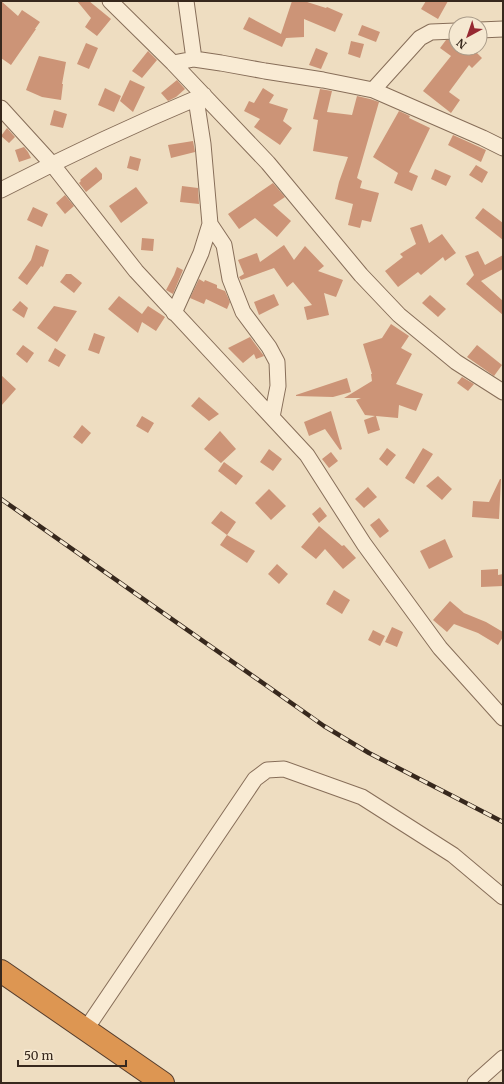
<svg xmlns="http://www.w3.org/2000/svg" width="504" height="1084" viewBox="0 0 504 1084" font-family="Merriweather,serif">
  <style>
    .building { fill: #cc9477 }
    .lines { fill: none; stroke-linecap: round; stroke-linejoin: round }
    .street-casing { stroke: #876e59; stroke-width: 17 }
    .highway-casing { stroke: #553d2d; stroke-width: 24 }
    .street { stroke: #f9ebd4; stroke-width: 15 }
    .highway { stroke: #dd9652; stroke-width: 22 }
    .rail-casing { stroke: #37281d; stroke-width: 4.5 }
    .rail { stroke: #f5e8d1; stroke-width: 3; stroke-dasharray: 9; stroke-linecap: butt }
  </style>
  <rect width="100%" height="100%" fill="#eeddc1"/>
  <path class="building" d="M1,1L18,16L22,10L40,22L35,29H36L11,65L1,58Z
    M77,1H89L111,19L97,36L85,27L91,18Z
    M292,1H304L326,8L327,7L343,14L335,32L304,19V37L286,38L282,47L243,29L249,17L281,34Z
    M426,1H448L438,19L421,9Z
    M362,25L380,32L376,42L358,35Z
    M446,40H456V48H472L482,58L472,68L469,65L449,92L460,100L451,113L423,91L451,56L440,48Z
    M351,41L364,44L360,58L348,54Z
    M86,43L98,48L89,69L77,64Z
    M316,48L328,53L321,69L309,65Z
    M148,51L157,60L142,78L132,71Z
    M39,56L66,62L62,84H63L61,100L42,97L26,90Z
    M130,80L145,87L133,112L120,101Z
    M177,80L185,89L176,97L168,101L161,93Z
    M105,88L121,96L114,112L98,105Z
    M263,88L274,95L269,103L288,109L283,121L292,128L280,145L254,127L260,119L244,111L249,101L254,103Z
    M320,89L332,91L327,112L352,115L357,96L370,99L379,102L357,178L362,181L360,188L379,193L371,222L362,220L360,228L348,225L353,204L335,199L339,182L348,157L313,151L318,120L313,119Z
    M54,110L67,114L63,128L50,125Z
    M399,111L410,116L409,118L430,128L409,172L418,176L412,191L394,183L398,173L373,157Z
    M7,128L15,137L9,143L1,136Z
    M453,135L486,150L481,162L448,145Z
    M193,141L195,152L171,158L168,145Z
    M24,147L28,152L31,158L19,162L15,150Z
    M130,156L141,159L138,171L127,168Z
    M476,165L488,172L482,183L469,175Z
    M96,167L102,174V179L86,192L79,183L81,181L80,180Z
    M435,169L451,176L446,186L431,179Z
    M273,183L285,197L273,205L291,221L277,237L255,218L239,229L228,214Z
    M182,186L198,188L199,204L180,202Z
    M136,187L148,203L121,223L109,206Z
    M65,195L74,206L65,214L56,203Z
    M33,207L48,214L42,227L27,220Z
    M483,208L503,223V240L475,218Z
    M422,224L429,243L442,234L456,253L445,261L443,257L421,275L418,272L398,287L385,271L403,257L400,254L416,244L410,228Z
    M142,238L154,239L153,251L141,250Z
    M36,245L49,250L43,267L41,266L27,285L18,278L31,260Z
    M284,245L294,260L305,246L324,266L318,271L343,280L336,297L324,293L329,315L307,320L304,307L312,305L293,282L287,287L274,268L241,280L239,277L244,274L238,260L257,253L260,262Z
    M478,251L485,265L503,255V269L481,281L503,301V315L466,284L474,275L465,256Z
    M177,267L183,270L173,294L166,290L174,275Z
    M66,274H71L82,283L74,293L60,282Z
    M199,279L204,282L205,280L217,285V288L225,291L230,302L227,309L206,299L204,304L190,298Z
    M274,294L279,305L259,315L254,302Z
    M430,295L446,309L438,317L422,303Z
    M119,296L142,314L148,306L165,317L156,331L142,322L138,333L108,309Z
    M20,301L28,308L24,318L12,310Z
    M54,306L77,311L57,342L37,328Z
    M391,324L409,336L401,348L412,354L396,384L423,394L416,411L399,405L398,418L376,416L380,430L368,434L364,420L375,416L365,415L356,400L361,398H344L372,381L371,374H372L363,344L382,338Z
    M94,333L105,337L99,354L88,350Z
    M250,337L264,356L256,359L254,354L243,363L228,348Z
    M23,345L34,353L27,363L16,354Z
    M477,345L502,365L494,376L467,357Z
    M55,348L66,355L59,367L48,361Z
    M1,375L16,389L1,406Z
    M462,377L474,384L468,391L457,383Z
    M347,378L351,392L333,397L296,396V395Z
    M199,397L219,414L209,421L191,406Z
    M331,411L342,449L340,450L325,429L309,436L304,422Z
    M142,416L154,423L148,433L136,426Z
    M82,425L91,433L82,444L73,437Z
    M220,431L236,449L221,463L204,449Z
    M387,448L396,455L387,466L379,459Z
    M423,448L433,454L414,484L405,478Z
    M269,449L282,459L273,471L260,462Z
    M331,452L338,461L329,468L322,459Z
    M224,462L243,476L236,485L218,471Z
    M438,476L452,489L442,500L426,486Z
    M500,479H501L499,519L472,517L473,501L489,502Z
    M368,487L377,497L364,508L355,499Z
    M269,489L286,506L271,520L255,503Z
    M320,507L327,516L319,523L312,514Z
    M221,511L236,522L227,535L211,523Z
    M379,518L389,531L380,538L370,525Z
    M319,526L342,546L344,545L356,558L343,569L325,549L316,559L301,547Z
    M227,535L255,551L247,563L220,545Z
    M445,539L453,557L429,569L420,551Z
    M277,564L288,574L279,584L268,574Z
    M498,569V575L503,574V586L481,587V570Z
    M334,590L350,600L342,614L326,604Z
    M450,601L464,613L486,622L503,632V637L498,645L478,633L454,624L447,632L433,620Z
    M392,627L403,632L397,647L385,642Z
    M373,630L385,636L380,646L368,640Z"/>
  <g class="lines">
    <defs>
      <path id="street" d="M110,1L173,63L268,163L361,275L399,315L456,362L503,392
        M186,1L194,59
        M480,30L503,29
        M173,63L194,59L221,63L265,71L323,80L373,90L483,138L503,148
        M373,90L420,38L431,32L456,31
        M1,108L52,164L136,271L307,455L364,544L440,648L503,718
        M1,190C67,156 135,124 204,95
        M210,224L224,245L230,279L243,312L269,347L277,362L278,386L272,417
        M174,313L201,253L210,224L203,144L196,99
        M86,1029L255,779L267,770L284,769L362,797L453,855L503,897
        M475,1083L503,1058"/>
      <path id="highway" d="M1,971L163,1083"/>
    </defs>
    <use href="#street" class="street-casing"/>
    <use href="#highway" class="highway-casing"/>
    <use href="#street" class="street"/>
    <use href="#highway" class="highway"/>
    <defs>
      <path id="rail" d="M1,499L324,726L369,753L503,822"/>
    </defs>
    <use href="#rail" class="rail-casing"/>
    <use href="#rail" class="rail"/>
  </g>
  <rect width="504" height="1084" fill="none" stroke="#37281d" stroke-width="4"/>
  <g transform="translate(468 36) rotate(220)"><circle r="19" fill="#f5e8d1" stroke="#a99b89"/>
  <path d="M0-3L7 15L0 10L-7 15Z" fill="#962932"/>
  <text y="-6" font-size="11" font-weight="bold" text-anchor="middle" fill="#37281d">N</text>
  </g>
  <path d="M18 1060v6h108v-6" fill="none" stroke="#37281d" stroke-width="2"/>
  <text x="24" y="1060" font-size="12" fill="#37281d" stroke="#f5e8d1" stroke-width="3" paint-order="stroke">50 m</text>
</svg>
